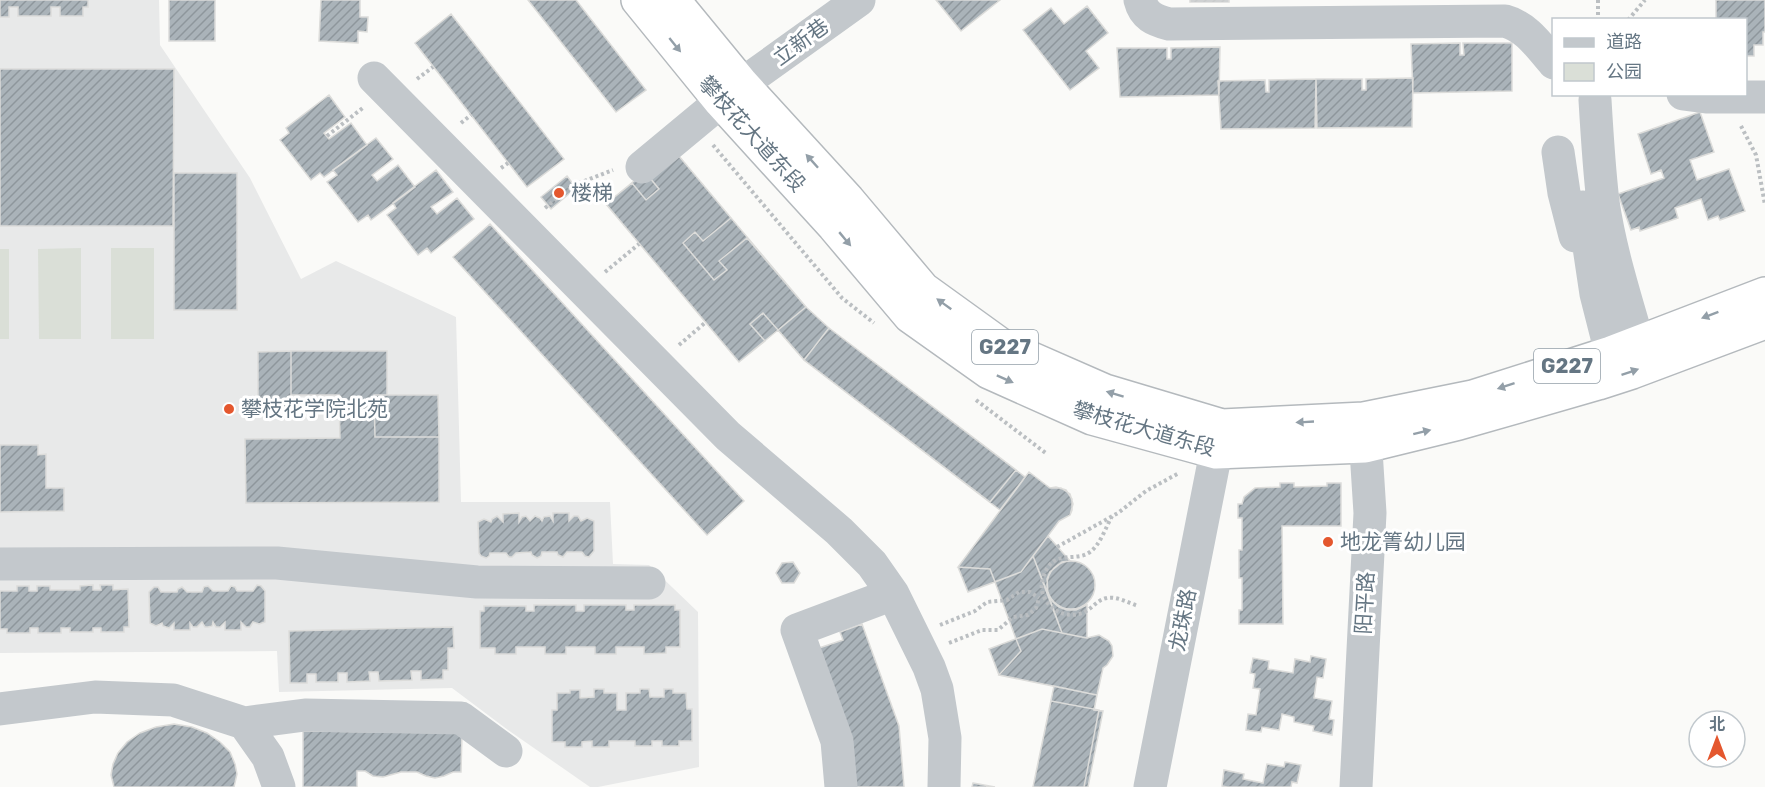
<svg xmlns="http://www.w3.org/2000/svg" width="1765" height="787" viewBox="0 0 1765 787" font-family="Rubik,'Noto Sans SC',sans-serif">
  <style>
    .built { fill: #e8e9e9 }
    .green { fill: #dadfd7 }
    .building { fill: url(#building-hatch); stroke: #dcdcda; stroke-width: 1.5 }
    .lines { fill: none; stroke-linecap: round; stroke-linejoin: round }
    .highway-casing { stroke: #b4b9bd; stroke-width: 36 }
    .path { stroke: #bbbfc2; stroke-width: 4; stroke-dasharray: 3 3; stroke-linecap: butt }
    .minor { stroke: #c3c8cc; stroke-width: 33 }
    .highway { stroke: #fff; stroke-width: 33 }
    .oneway { fill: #939fa8 }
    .poi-dot { fill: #e4572e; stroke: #fff; stroke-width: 2 }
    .labels { text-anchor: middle; stroke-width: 6; stroke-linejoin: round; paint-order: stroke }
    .shield { fill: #fff; stroke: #939fa8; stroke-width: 1.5 }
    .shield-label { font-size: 20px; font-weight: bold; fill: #657683 }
    .street-label { font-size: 21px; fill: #657683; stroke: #fff }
    .poi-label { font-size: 21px; fill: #657683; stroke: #fff; text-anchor: start }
  </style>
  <defs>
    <pattern id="building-hatch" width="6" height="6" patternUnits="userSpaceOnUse" patternTransform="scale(1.5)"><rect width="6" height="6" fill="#aab3b9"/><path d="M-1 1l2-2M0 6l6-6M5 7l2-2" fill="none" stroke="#8e969c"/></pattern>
  </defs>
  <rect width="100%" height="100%" fill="#fafaf8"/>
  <path class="built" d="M0,0H159L160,45L250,178L301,279L336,261L456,317L461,502H610L613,564L649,565L698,612L699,767L598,787H590L508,730L452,688L279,692L277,651L0,653Z"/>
  <path class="green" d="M81,248V339H39L38,249Z
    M111,248H154V339H111Z
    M0,249H9V339H0Z"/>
  <path class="building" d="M0,0H88V7H83V16H60V7H51V16H18V7H9V17H0Z
    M169,0H215V41H169Z
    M321,0H360V17H368L367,32L358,31V43L319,41Z
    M528,0H576L646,90L616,112Z
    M936,0H1000L961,31Z
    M1190,0H1229V2H1190Z
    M1716,0H1765V32H1763V45H1754V56H1746V20H1716Z
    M1087,6L1108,33L1086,51L1099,68L1070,90L1023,30L1051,8L1064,24Z
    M451,14L564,159L527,187L415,43Z
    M1460,43V55H1464L1463,43H1512V91L1413,93L1411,44Z
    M1220,47L1219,95L1120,97L1117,48H1167V59H1171V48Z
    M0,69H174L173,226H0Z
    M1413,78L1412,127L1317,128L1316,79H1362V90H1366V79Z
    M1316,79L1315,128L1221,129L1218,81L1265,80L1266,92H1269V80Z
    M329,95L345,117L324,133L329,139L351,123L367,145L324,177L320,173L311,180L280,140L289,133L286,128Z
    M1700,112L1714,152L1690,160L1697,180L1729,169L1745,211L1720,220L1718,216L1708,220L1701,199L1675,208L1678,218L1640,231L1639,227L1631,230L1618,194L1664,178L1661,170L1651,174L1638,134Z
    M376,138L393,159L372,175L377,181L398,165L415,187L371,220L368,215L358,222L327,182L337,175L333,170Z
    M673,149L731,218L703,241L695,232L683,243L714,280L727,270L719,261L747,238L806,307L778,330L763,313L750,324L765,341L739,362L606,204L632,183L646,200L659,189L645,172Z
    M673,149L806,307L739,362L606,204Z
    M436,170L453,192L431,207L437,214L457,198L474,219L431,253L427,248L418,255L387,215L396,208L393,203Z
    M174,173H237V310H174Z
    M567,176L576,188L551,209L541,197Z
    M490,224L744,501L707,535L453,257Z
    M806,307L829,328L804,360L778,330Z
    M829,328L1016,470L990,502L804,360Z
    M829,328L1025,477L1000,510L804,360Z
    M291,351V408H258V352Z
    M291,351H387V395H374L375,437H439V502L246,503L245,439L340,438L339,395H291Z
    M374,395H438L439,437H375Z
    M0,445H38V455L46,454V488H64V511L0,512Z
    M1029,472L1050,488H1061L1070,494L1073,504L1070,515L1059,521L1021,572L995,582L990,569L958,567Z
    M1029,472L1050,488L1056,487L1066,490L1072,499V510L1070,515L1059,521L1021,572L968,592L958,567Z
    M1280,483H1294V487L1327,486V483H1341V526H1282L1283,624H1239V610H1242V578H1239V550H1242V518H1238V504H1242L1244,497L1255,488L1280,487Z
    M519,513V522L522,517L526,516L530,521L535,516L540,518L542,521L544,517L550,516L553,521V513H569V521L574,516H578L581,521L587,518L594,521V551L589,557L585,556L582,552H567L563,557L558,555L557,552H542L541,556L537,558L532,555L531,552L516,553L512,557H509L506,553H490L489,556L486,558L481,556L479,553L478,522L484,519L491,522L492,519L497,516L503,522V514Z
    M1048,536L1070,561L1062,562L1050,572L1047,579L1048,594L1033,556Z
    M1033,556L1062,633L1042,629L1016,639L995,582L1021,572Z
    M1047 585a24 24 0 1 1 48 0a24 24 0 1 1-48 0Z
    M793,562L800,573L794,583H782L776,573L782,563Z
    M93,585V590H101L100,585H113V590L128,589L129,627H124V632H101V628H93V632H70V628H61V633H38V628H30V633H7V629H0V591H17V586H29V591H37V586H50V590H80V586Z
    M257,585L261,586L265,591V622L259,624L253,622L250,627H246L241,622V630H225V622L220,627H216L213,622L212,626L208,627H205L202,622L197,627H193L190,623V630H174V623L169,628L163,626L162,623L156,626L150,623L149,592L154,587H158L161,592H177L178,589L182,587L187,592H202L204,587L208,586L213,591H228L231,586L235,587L237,591H253Z
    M1048,594L1053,602L1059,607L1067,610H1076L1087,605V638L1062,633Z
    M534,605H576V611H584V605H626V610H634V605H675V610H680V647H666V653L644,654V647H616V654H595V647H566V654H545V647H516V654H495V648H480V611H484V606H526V611H534Z
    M862,624L899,726L904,787H849L813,650L843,640L840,632Z
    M453,627L454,648H448V670H443V679L421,680V671H411L412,680L379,681L378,672H369L370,681L347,682V673H338V682H316V674H307V683H290L289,631Z
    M1042,629L1087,638L1099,635L1109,641L1112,646L1113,656L1107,665L1103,668L1097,695L999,675L1021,651L1016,639Z
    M1042,629L1087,638L1099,635L1109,641L1112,646L1113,656L1107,665L1103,668L1097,695L999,675L989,649Z
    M1311,656L1326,659L1323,678L1317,677L1314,698L1332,701L1329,719L1334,720L1332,735L1313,731L1314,726L1294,722V717L1282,714L1279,730L1262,727L1261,732L1246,730L1248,714L1256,715L1260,689L1253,688L1255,674L1250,673L1253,658L1269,661L1268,669L1293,673L1295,659L1310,662Z
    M1054,686L1097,695L1094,710L1103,711L1088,787H1033Z
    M594,689H604V693H617V710H626V693H640V689H649L650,697H664V689H673V693H686L687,709H692V741H679V746H662V741H652V746H635V741H609V747H592V741L582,742V747H565V742H552V710H557V693H570V690H580V698L594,697Z
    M1051,701L1099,710L1084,787H1033Z
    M174,724L192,727L207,733L220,742L230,752L235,764L237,774L234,787H114L111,775L113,764L118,753L127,742L140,733L156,727Z
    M303,731L462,733L461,772H453L444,776L435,778L426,776L417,772H401L383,777L373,776L365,771H357V787H303Z
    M1285,762L1301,765L1297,783L1292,782L1291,787H1227L1222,786L1224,770L1244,774L1243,779L1263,783L1267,764L1284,767Z
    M973,783L995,787H972Z"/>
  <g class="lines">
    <defs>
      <path id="highway" d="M638,0L721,102L834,226L910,316L989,372L1092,418L1216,452L1365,446L1459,423L1598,383L1632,372L1765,322
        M673,0L742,84L848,200L923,289L1002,346L1105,391L1222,426L1364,419L1473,397L1611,353L1765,294"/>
    </defs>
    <use href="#highway" class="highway-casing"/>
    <path class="path" d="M1598,0V20
      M1628,20L1645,0
      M417,79L433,67
      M461,123L471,115
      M1741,126L1756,155L1765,205
      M327,136L364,107
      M713,145L842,298L874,323
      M501,168L508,163
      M545,208L574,185L613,170
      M605,272L639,244
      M679,345L706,322
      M976,400L1047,454
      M1112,516C1106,527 1100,545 1090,552C1075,563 1054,548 1044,575C1040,584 1041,594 1047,602C1056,615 1074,619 1088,610C1094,606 1099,599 1107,598C1117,596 1129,603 1138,606
      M1057,547L1118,513L1146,491L1179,473
      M940,625L975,611L987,602L1007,600L1019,592H1030L1039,598
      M949,643L982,630H998L1013,617L1028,615L1036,608L1039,598"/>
    <path class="minor" d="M1140,0C1144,16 1154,20 1169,24L1505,21C1527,27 1539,46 1554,63
      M374,78L728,436L839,531L872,564L893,594L929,667L937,689L945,738L944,787
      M1683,94L1706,97H1765
      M1595,100C1597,134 1599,168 1603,202C1610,250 1625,296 1638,342
      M1558,152L1564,193L1575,236
      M642,167L742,84L859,0
      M1583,207L1596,294L1611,353
      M0,564L277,563L477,582L649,583
      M0,709L95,697L173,700L244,723L268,757L279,787
      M244,723L305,715L461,718L506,751
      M841,787L837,741L797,630L893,594
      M1150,787L1216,452
      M1356,787L1370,513L1364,419"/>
    <use href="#highway" class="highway"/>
  </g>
  <defs><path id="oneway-solid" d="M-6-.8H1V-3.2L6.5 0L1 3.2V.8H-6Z" transform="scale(1.5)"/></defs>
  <g class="oneway">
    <use href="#oneway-solid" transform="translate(675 45) rotate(51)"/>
    <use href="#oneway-solid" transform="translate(812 161) rotate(-132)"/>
    <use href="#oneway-solid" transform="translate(845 239) rotate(50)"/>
    <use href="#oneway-solid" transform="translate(944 304) rotate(-144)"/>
    <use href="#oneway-solid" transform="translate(1710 315) rotate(159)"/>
    <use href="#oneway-solid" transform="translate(1630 372) rotate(-19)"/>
    <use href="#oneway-solid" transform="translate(1005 379) rotate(24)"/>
    <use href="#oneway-solid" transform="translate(1506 386) rotate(162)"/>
    <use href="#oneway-solid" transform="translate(1115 394) rotate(-163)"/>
    <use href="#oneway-solid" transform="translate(1305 422) rotate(177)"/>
    <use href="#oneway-solid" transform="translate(1422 432) rotate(-14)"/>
  </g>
  <g class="poi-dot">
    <circle cx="559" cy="193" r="6"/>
    <circle cx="229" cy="409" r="6"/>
    <circle cx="1328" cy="542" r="6"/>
  </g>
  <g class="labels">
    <g class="shield">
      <rect x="972" y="330" width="66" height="34" rx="4.5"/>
      <rect x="1534" y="349" width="66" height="34" rx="4.5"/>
    </g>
    <g class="shield-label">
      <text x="1005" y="354">G227</text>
      <text x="1567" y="373">G227</text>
    </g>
    <g class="street-label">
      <text transform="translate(801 42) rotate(-36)" y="7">立新巷</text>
      <text transform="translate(752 134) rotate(48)" y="7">攀枝花大道东段</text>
      <text transform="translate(1144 429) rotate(16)" y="7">攀枝花大道东段</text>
      <text transform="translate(1365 603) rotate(-87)" y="7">阳平路</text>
      <text transform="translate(1183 620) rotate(-79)" y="7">龙珠路</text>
    </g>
    <g class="poi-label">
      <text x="571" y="200">楼梯</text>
      <text x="241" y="416">攀枝花学院北苑</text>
      <text x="1340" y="549">地龙箐幼儿园</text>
    </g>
  </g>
  <rect x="1552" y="18" width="195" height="78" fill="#ffffff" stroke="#c1c8cd" stroke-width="1.5"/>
  <rect x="1564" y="38" width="30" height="9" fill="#c3c8cc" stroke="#c1c8cd" stroke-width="1.5"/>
  <text x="1606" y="48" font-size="18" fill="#657683">道路</text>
  <rect x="1564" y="63" width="30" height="18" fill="#dadfd7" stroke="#c1c8cd" stroke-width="1.5"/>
  <text x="1606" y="78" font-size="18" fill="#657683">公园</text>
  <g transform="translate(1717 739)"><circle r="28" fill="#ffffff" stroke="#c1c8cd" stroke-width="1.5"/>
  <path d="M0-4.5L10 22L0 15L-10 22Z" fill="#e4572e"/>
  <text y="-9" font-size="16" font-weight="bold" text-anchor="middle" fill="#657683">北</text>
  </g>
</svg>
